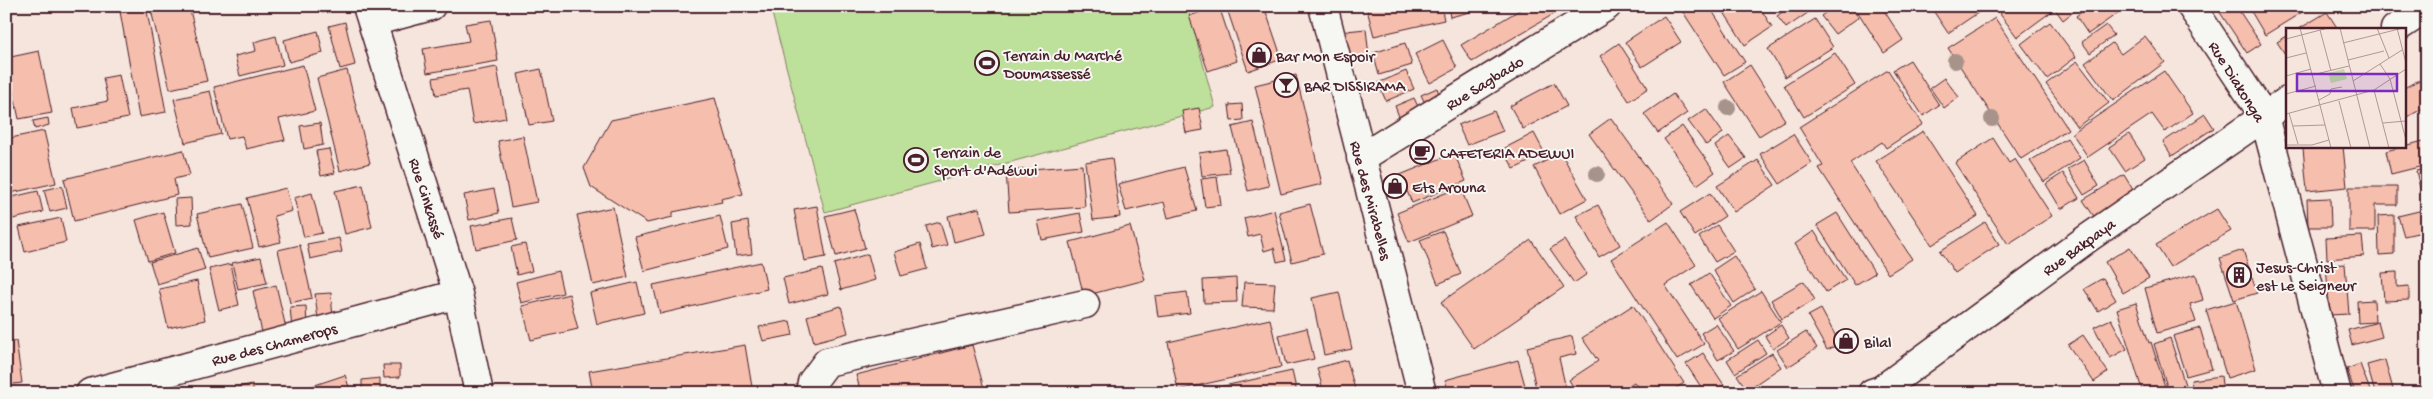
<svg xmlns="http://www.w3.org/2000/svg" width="2433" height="399" viewBox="0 0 2433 399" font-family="'Gochi Hand',sans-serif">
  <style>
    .green { fill: #bde19b; stroke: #848063 }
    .building { fill: #f6beac; stroke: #4a1f2b }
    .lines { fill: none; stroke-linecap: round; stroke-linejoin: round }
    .minor-casing { stroke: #4a1f2b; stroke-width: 31 }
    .minor { stroke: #f6f6f2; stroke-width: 28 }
    .tree { fill: #a7938a }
    .labels { text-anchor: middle; stroke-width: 4; stroke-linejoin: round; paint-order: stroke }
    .poi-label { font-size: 16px; fill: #4a1f2b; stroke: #f6f6f2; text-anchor: start }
    .street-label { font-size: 16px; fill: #4a1f2b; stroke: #f6f6f2 }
    .inset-road { fill: none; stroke: #b19696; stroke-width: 1 }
    .view { fill: #7b2cbf; fill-opacity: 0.15; stroke: #7b2cbf; stroke-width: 2.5 }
    .inset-edge { fill: none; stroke: #4a1f2b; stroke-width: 2.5 }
  </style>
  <rect width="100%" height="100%" fill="#f6e5dd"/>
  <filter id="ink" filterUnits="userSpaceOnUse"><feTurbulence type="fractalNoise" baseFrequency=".02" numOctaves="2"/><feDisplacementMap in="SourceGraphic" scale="10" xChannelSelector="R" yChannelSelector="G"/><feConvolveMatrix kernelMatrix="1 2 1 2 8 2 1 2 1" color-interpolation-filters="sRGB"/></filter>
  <g filter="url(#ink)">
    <path class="green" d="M770,6H1187L1215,107L825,212Z"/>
    <path class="building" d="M119,6H146L166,112L139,117Z
      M150,6H189L207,81L170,89Z
      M320,6H339L340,9L322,13Z
      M1219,6L1237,61L1208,71L1189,16Z
      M1226,6H1264L1282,59L1248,71Z
      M1366,6H1441L1444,20L1374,36Z
      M1448,6H1473L1474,11L1450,17Z
      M1526,6H1556L1559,11L1472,62L1461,45Z
      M1686,6H1709L1745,62L1724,75L1681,9Z
      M1720,6H1759L1772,27L1745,45Z
      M1790,6H1805L1809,12L1786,28L1777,16Z
      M1834,6H1851L1859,17L1835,34L1821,16Z
      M1854,6H1881L1903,40L1884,53Z
      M1930,6H1988L1948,33Z
      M2011,6H2081L2063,20L2055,9L2017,37L2000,14Z
      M2090,6H2112L2118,13L2088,34L2076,16Z
      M2225,6H2236L2261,44L2247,53L2219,11Z
      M2251,6H2312L2265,35L2249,8Z
      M2327,12L2338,29H2299Z
      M1664,16L1681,42L1642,67L1625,42Z
      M1995,18L2068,129L2021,159L1948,48Z
      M1815,19L1833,47L1785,77L1768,49Z
      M491,20L498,61L427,73L423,49L469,41L465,24Z
      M345,22L355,65L340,69L329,26Z
      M2050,22L2076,57L2047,79L2021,44Z
      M2106,25L2114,35L2090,53L2082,42Z
      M1366,29L1369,56L1348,58L1346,31Z
      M318,31L323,53L289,62L284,40Z
      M276,36L283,65L240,76L235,56L256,51L254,42Z
      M2145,36L2165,62L2113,101L2085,63L2112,43L2121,54Z
      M2287,36V57L2277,42Z
      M1443,40L1457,68L1430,83L1415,54Z
      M1405,43L1412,65L1379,75L1373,53Z
      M1619,43L1648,88L1629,101L1600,56Z
      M39,51L52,113L19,119L6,58Z
      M1835,53L1855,85L1804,117L1784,85Z
      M1910,60L1939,105L1923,116L1893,70Z
      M2077,61L2109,103L2077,127L2046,84Z
      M303,65L315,111L279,119L285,140L246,149L242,136L227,139L214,87Z
      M1750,65L1785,120L1759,136L1724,82Z
      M497,67L506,118L473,124L467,90L436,95L433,78Z
      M541,69L552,121L529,125L518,74Z
      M347,70L370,163L340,171L317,78Z
      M1888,70L1923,124L1886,148L1882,142L1850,163L1912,259L1888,274L1819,168L1823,166L1799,127Z
      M1406,71L1414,89L1386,101L1378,83Z
      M2164,71L2193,113L2165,132L2152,114L2088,157L2072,133Z
      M119,75L128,118L77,128L73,108L108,101L103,78Z
      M1296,75L1322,184L1281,194L1255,85Z
      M1944,78L1959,97L1944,108L1930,88Z
      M2419,80L2427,93V106L2404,119V88Z
      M1554,83L1567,106L1523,129L1510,106Z
      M1437,88L1441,99L1426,105L1421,95Z
      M210,91L221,134L185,143L174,99Z
      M1673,94L1687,113L1658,133L1644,114Z
      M715,98L743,194L721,199L722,202L673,212V217L647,223L591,187L584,168L611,120Z
      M1414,98L1421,113L1401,122L1395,106Z
      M1242,104L1243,120L1231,121L1229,105Z
      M1199,108L1203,130L1186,133L1182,111Z
      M1706,109L1723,133L1706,145L1688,121Z
      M1494,111L1503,131L1467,145L1458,125Z
      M2205,114L2214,128L2172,156L2163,142Z
      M48,118L49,125L35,129L33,121Z
      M1611,118L1673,204L1651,220L1589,134Z
      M1253,122L1269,186L1248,191L1232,127Z
      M320,123L323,145L304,149L300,126Z
      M1682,126L1715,172L1697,185L1664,139Z
      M44,131L56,183L6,194V139Z
      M1923,131L1978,216L1932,245L1876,161Z
      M1534,133L1545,154L1514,169L1503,149Z
      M1793,134L1812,163L1780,184L1760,154Z
      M2129,134L2145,158L2125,171L2109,147Z
      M523,136L537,202L511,207L498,141Z
      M1729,136L1746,158L1731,168L1715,146Z
      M1993,138L2009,163L2015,159L2052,216L2008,244L1955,163Z
      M2067,138L2080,158L2044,182L2030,161Z
      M2427,140V165L2391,174L2386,151Z
      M2321,146H2343L2347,187L2307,191L2303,148Z
      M329,149L335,173L321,176L316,151Z
      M1226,149L1230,173L1202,176L1199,153Z
      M183,150L190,175L174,179L177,195L74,221L64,179Z
      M1454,153L1466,181L1412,203L1400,175Z
      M1561,153L1587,199L1559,214L1534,167Z
      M1112,158L1120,217L1093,220L1085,162Z
      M1758,160L1775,185L1734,212L1717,186Z
      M2084,160L2099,186L2084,195L2068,169Z
      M1082,165L1085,207L1009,212L1006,171Z
      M1184,167L1197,211L1168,218L1164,202L1126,211L1118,184Z
      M2427,168V195L2422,196L2416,171Z
      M2063,173L2079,198L2061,209L2046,184Z
      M2124,175L2135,193L2095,218L2083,200Z
      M1217,177L1221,205L1205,207L1201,179Z
      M363,185L372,227L345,234L335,191Z
      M62,186L67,208L50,212L44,190Z
      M1460,187L1472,216L1409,242L1397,213Z
      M2349,187H2397V205H2375V231H2349Z
      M286,188L292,211L274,216L281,242L259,247L247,198Z
      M494,189L499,213L469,220L464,195Z
      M38,191L43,212L13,219L8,198Z
      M312,193L322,233L304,237L294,198Z
      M1710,193L1725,216L1695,236L1680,212Z
      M191,198L192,224L176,225L175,199Z
      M2330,198L2331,227H2308L2307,199Z
      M242,204L253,248L208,258L197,214Z
      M1310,204L1323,254L1292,262L1279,212Z
      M1598,205L1620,245L1599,257L1576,216Z
      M817,206L826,257L804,261L794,210Z
      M613,207L628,277L593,285L577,215Z
      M979,208L986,234L954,242L948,216Z
      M854,209L865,248L836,256L825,216Z
      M2217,209L2231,231L2170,267L2156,245Z
      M2427,209V231L2404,236L2398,216Z
      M1274,210L1286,260L1277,262L1274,248L1264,251L1260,234L1248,237L1244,218Z
      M163,212L175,253L148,261L136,220Z
      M1080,213L1084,232L1042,240L1038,221Z
      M1837,213L1875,273L1855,285L1817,225Z
      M2394,215V254L2379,255L2378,216Z
      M720,216L728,249L644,271L635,237Z
      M61,218L66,242L25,252L19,227Z
      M512,218L517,240L476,249L471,226Z
      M748,221L752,254L736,256L732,224Z
      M940,222L947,245L932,249L926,226Z
      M1668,222L1696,265L1665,285L1704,344L1677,360L1611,259Z
      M1985,222L1999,244L1955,273L1940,251Z
      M1717,225L1734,251L1715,262L1699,237Z
      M1130,226L1145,280L1084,296L1070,242Z
      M1443,231L1461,274L1438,284L1420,240Z
      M1814,231L1846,280L1826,292L1795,244Z
      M2362,236L2364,256L2327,259L2326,238Z
      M339,238L342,252L310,259L307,244Z
      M1531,240L1564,287L1474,349L1441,302Z
      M1564,240L1587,274L1574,283L1550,249Z
      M525,244L532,271L517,275L511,247Z
      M920,244L927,269L901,276L894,252Z
      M300,245L312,298L290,303L278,250Z
      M2130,247L2149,278L2123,293L2105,262Z
      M198,248L205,270L157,284L150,262Z
      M2243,250L2257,293L2234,300L2220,258Z
      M868,254L875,280L841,290L834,264Z
      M1734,256L1755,289L1734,303L1713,270Z
      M261,257L267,283L238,289L232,263Z
      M761,262L767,289L660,314L653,285Z
      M230,264L239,305L219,310L209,269Z
      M2345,264L2349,314L2330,315L2326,265Z
      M822,269L828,294L789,304L783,278Z
      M558,271L563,293L521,303L516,282Z
      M2397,272V287L2409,286V300L2384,301L2382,273Z
      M1709,273L1731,306L1713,318L1691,285Z
      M2196,274L2203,300L2190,304L2196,322L2157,333L2145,288Z
      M1236,278L1237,302L1204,303L1203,280Z
      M2103,278L2116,300L2098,311L2084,289Z
      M197,281L205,320L168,328L159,289Z
      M1804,281L1815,300L1782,319L1771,300Z
      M637,282L644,313L597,324L590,293Z
      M1244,282L1275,283L1273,308L1242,307Z
      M276,285L286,328L262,333L253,291Z
      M1761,291L1781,322L1738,349L1718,318Z
      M1187,292L1190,313L1158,317L1155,296Z
      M1339,292L1352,349L1324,355L1312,298Z
      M331,293L333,319L318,320L315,294Z
      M569,294L578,329L531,340L522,306Z
      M2374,300L2375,322L2358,323L2357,301Z
      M2236,301L2256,369L2227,378L2206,310Z
      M2136,303L2149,343L2151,342L2167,393H2143L2117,309Z
      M1633,305L1684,383L1669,393H1642L1634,382L1617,393H1577L1569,380L1598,361L1582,338Z
      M306,306L307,327L292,329L290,307Z
      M841,306L848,333L814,342L807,316Z
      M1821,309L1840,344L1827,350L1808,316Z
      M1270,319L1281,367L1178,390L1168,342Z
      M2111,319L2127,349L2110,358L2094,327Z
      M790,321L793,335L763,341L759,327Z
      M2378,322L2382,337L2352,345L2348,330Z
      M1716,324L1734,351L1718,360L1701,333Z
      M1781,325L1789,338L1773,349L1765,336Z
      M1307,328L1314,359L1286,365L1279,335Z
      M2200,328L2212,369L2186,376L2173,336Z
      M1806,332L1817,348L1788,367L1777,350Z
      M2083,335L2108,372L2094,382L2068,345Z
      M1572,336L1576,354L1559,358L1567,393H1537L1527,347Z
      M2170,338L2187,391L2182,393H2169L2154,344Z
      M1758,340L1766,353L1735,373L1727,360Z
      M16,341L22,383L6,385V342Z
      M745,345L753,393H593L589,371Z
      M972,345L985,392L861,393L856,375Z
      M1703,353L1724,385L1712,393H1705L1686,364Z
      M1772,353L1781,367L1747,390L1737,375Z
      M1347,360L1356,393H1324L1317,368Z
      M1518,360L1527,393H1449L1445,380Z
      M2385,360L2394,393H2375L2367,365Z
      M2360,364L2371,393H2355L2347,369Z
      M383,365H400V377L384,378Z
      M1292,371L1297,393H1192Z
      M345,375L351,393H291Z
      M2221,376L2223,393H2193L2191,380Z
      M380,378V393H362V380Z
      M252,384L254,393H213Z"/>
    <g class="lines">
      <defs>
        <path id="minor" d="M367,6L458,294L479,393
          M1323,6L1422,393
          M2191,6L2264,116L2337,393
          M372,22L431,6
          M2395,29L2427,8
          M1361,158L1607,6
          M90,393L458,294
          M810,393L812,382L827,362L1085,304
          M1872,393L1881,390L2088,238L2287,101"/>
      </defs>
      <use href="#minor" class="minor-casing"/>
      <use href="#minor" class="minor"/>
    </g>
    <g class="tree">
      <circle cx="1955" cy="61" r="8"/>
      <circle cx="1728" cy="108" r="8"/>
      <circle cx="1992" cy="119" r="8"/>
      <circle cx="1597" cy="174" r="8"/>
    </g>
  </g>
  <defs>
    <symbol id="shop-ring" viewBox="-11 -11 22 22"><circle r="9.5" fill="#f6f6f2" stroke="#4a1f2b" stroke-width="1.5"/><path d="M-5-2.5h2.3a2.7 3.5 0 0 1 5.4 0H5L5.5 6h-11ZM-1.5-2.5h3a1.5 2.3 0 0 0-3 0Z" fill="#4a1f2b"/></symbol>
    <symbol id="stadium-ring" viewBox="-11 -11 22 22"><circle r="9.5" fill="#f6f6f2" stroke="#4a1f2b" stroke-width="1.5"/><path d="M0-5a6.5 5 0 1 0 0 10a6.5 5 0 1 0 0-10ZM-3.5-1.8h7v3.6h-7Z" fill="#4a1f2b"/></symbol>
    <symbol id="bar-ring" viewBox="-11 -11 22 22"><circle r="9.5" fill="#f6f6f2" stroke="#4a1f2b" stroke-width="1.5"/><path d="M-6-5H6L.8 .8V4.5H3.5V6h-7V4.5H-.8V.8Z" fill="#4a1f2b"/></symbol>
    <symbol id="cafe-ring" viewBox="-11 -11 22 22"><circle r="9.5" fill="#f6f6f2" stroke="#4a1f2b" stroke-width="1.5"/><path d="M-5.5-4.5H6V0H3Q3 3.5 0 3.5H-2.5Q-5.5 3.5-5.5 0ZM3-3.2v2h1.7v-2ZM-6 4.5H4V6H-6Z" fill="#4a1f2b"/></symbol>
    <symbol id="building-ring" viewBox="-11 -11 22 22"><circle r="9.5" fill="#f6f6f2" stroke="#4a1f2b" stroke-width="1.5"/><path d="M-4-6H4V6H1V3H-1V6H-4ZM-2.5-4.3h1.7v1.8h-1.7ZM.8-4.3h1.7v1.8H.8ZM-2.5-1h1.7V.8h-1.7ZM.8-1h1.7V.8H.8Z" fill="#4a1f2b"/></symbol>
  </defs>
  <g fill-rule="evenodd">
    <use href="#shop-ring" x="1245" y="41" width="28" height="28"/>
    <use href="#stadium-ring" x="973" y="49" width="28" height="28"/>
    <use href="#bar-ring" x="1272" y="71" width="28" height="28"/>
    <use href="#cafe-ring" x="1408" y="138" width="28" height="28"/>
    <use href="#stadium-ring" x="902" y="146" width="28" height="28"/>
    <use href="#shop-ring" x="1381" y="172" width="28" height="28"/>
    <use href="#building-ring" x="2225" y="261" width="28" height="28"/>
    <use href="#shop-ring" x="1832" y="327" width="28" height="28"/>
  </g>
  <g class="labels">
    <g class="poi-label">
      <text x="1004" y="60">Terrain du Marché<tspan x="1004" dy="18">Doumassessé</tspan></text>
      <text x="1276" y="61">Bar Mon Espoir</text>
      <text x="1304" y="91">BAR DISSIRAMA</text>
      <text x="934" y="157">Terrain de<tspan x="934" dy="18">Sport d'Adéwui</tspan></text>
      <text x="1440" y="158">CAFETERIA ADEWUI</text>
      <text x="1412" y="192">Ets Arouna</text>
      <text x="2256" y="272">Jesus-Christ<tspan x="2256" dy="18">est Le Seigneur</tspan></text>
      <text x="1864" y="347">Bilal</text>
    </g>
    <g class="street-label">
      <text transform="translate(2238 81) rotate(58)" y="6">Rue Diakonga</text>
      <text transform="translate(1484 82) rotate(-32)" y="6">Rue Sagbado</text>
      <text transform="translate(428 198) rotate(72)" y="6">Rue Cinkassé</text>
      <text transform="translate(1372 200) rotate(75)" y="6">Rue des Mirabelles</text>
      <text transform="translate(2078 246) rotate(-36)" y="6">Rue Bakpaya</text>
      <text transform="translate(274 343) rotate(-15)" y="6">Rue des Chamerops</text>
    </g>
  </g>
  <g transform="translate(2286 28)">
    <rect width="120" height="120" fill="#f6e5dd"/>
    <path d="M58,41L61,51L45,55L42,45Z" fill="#bde19b"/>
    <path class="inset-road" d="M14,0L45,120M54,0L84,120M91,0L103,30M111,0L120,35M34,2L45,43M0,11L42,0M57,15L117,0M0,30L20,25M62,32L98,23M94,36L104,51L120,112M26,47L63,38M0,48L25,41M67,53L116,22M88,62L103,120M0,66L30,58M33,72L44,66L45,61L56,59M53,73L65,120M3,85L12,116M0,86L88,62L120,41M97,95L120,93M7,98L39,97M0,117H26L43,112"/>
    <path class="view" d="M11,46H111V63H11Z"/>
    <rect width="120" height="120" class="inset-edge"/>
  </g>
  <rect width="2433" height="399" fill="none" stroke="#f6f6f2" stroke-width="25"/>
  <rect x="12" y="12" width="2408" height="374" fill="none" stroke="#4a1f2b" stroke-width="2" filter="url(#ink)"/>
</svg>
